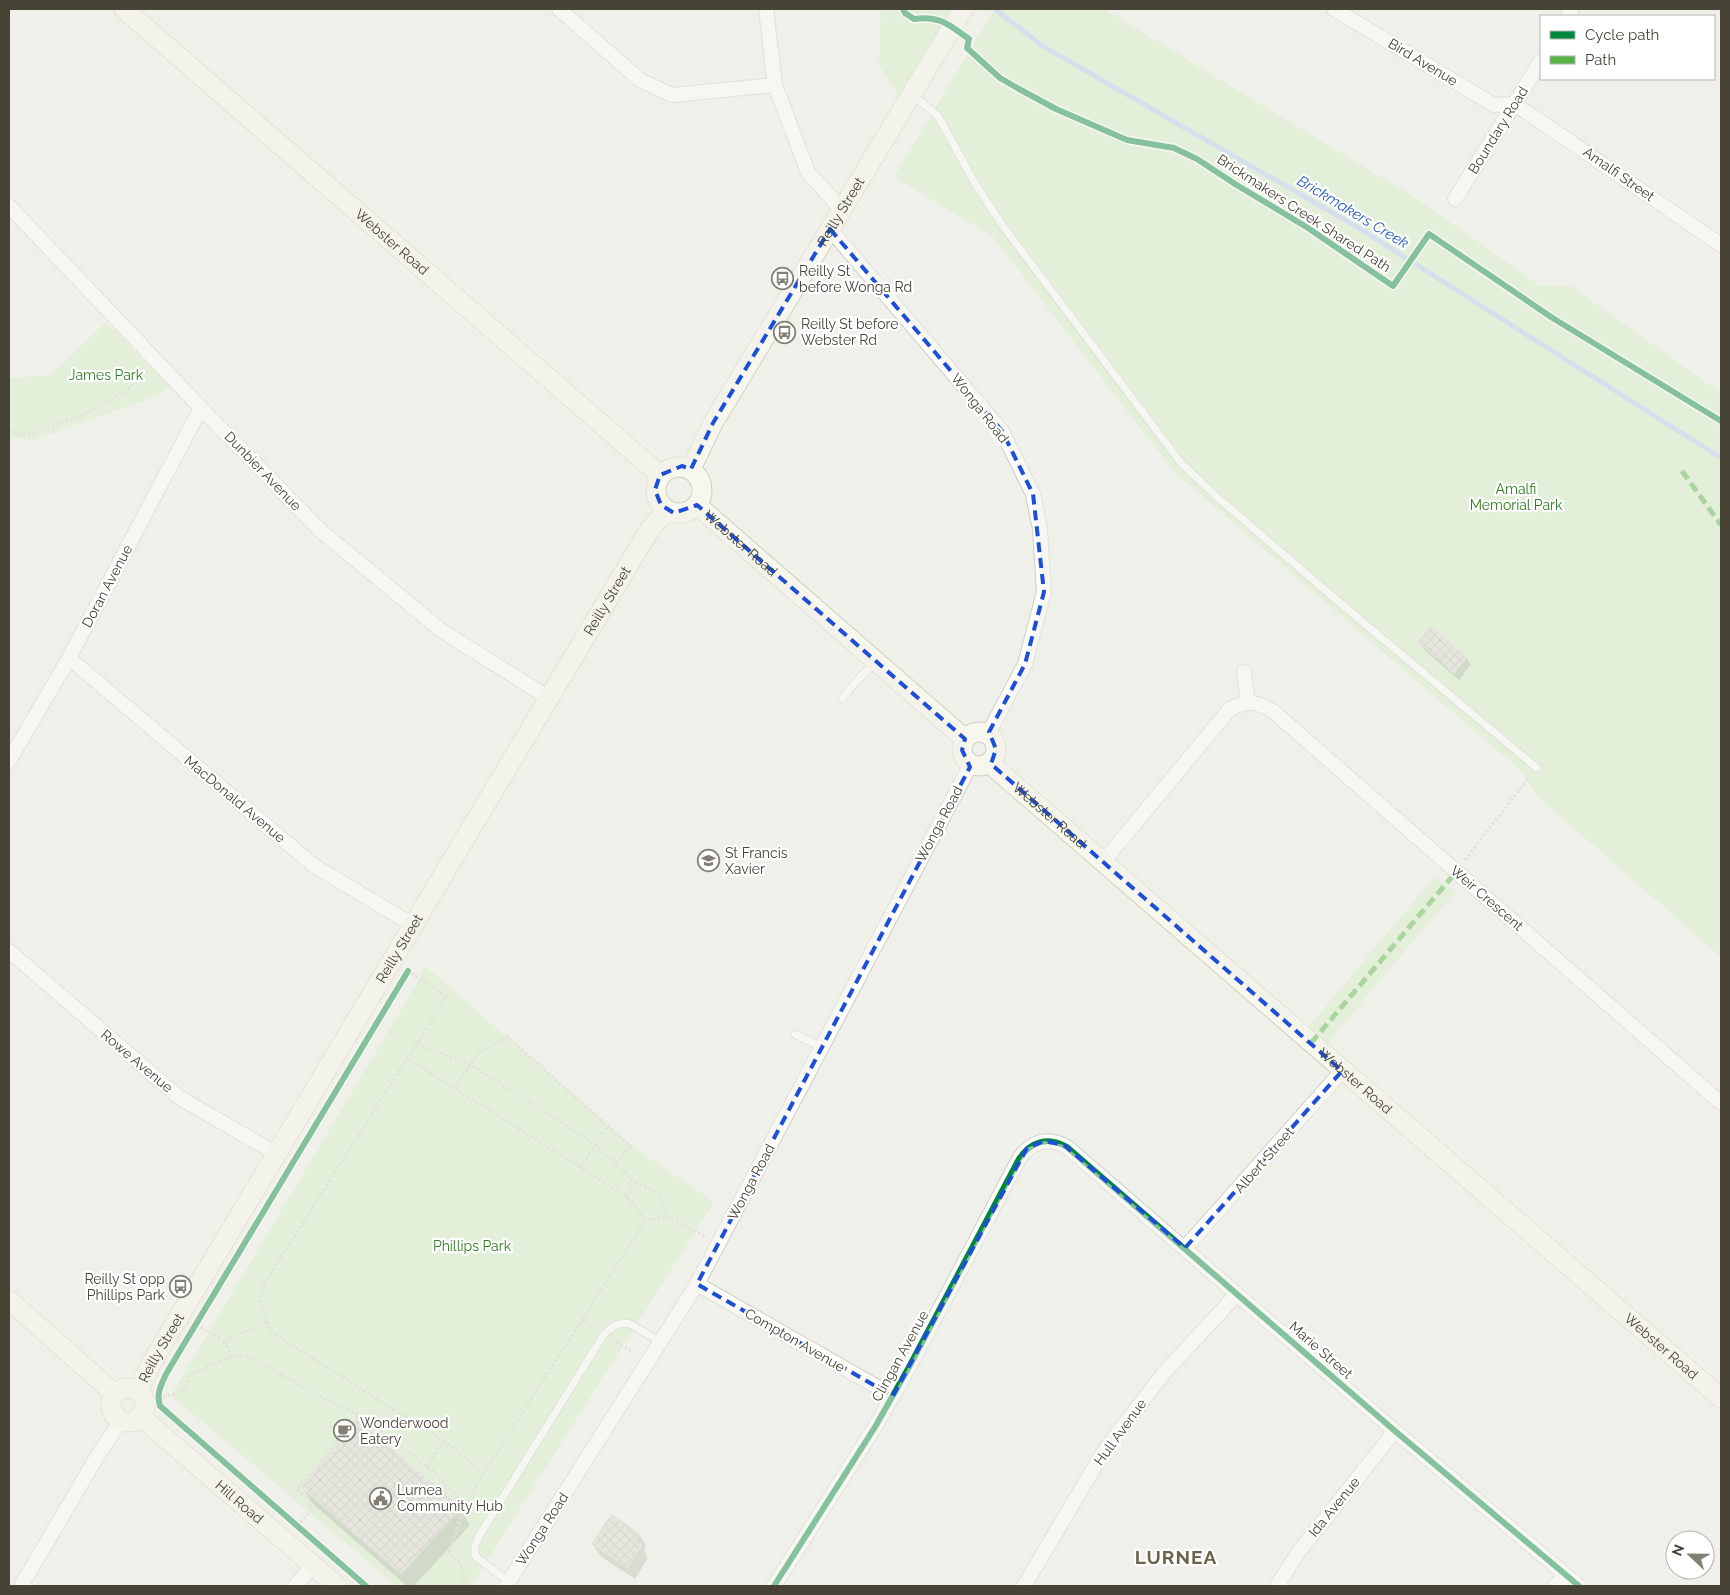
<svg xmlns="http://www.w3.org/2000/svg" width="1730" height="1595" viewBox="0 0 1730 1595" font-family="Raleway,sans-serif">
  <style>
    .park { fill: #d6edc7 }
    .shadow { fill: #0003 }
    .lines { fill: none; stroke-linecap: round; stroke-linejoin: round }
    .stream { stroke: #b6cdf2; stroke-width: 5 }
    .building { fill: url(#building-cross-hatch); stroke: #d9d8cf }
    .lane-casing { stroke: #cecec7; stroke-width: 9 }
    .street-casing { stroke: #cecec7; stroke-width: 16 }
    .secondary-casing { stroke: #d0d0c0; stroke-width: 21 }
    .path { stroke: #d1d0ca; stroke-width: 3; stroke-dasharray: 2.5 2.5; stroke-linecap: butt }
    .lane { stroke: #fdfdfc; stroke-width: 7 }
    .street { stroke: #fdfdfc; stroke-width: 14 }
    .secondary { stroke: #f7f7ee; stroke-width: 19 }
    .quiet { stroke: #57b346; stroke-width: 5; stroke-dasharray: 10 5; stroke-linecap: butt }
    .cycleway-casing { stroke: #fff; stroke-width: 9 }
    .cycleway { stroke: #00873e; stroke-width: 6 }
    .marked { fill: none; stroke: #1d4ed8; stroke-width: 4; stroke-dasharray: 10 6; stroke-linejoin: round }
    .labels { text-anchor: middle; stroke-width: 4.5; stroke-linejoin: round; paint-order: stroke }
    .street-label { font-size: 14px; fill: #474435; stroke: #fff }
    .poi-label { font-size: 14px; fill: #474435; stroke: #fff; text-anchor: start }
    .park-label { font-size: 14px; fill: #327d23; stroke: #fff }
    .water-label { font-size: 15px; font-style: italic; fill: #265bbb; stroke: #fff }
    .district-label { font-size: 19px; font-weight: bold; letter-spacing: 1px; fill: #6b654b; stroke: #fff }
  </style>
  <defs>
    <pattern id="building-cross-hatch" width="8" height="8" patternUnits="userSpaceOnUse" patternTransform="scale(1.25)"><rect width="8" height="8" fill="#dad9d2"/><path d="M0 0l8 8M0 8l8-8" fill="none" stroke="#bcbbb5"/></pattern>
  </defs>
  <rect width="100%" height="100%" fill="#f0f0ea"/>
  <path class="park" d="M881,9H955L900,98L879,65Z
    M994,9H1104L1422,202L1540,286H1571L1721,393V957L1538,797L1522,772L1174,472L993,237L894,177Z
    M106,322L170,386L162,394L34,440L9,437V378L51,375Z
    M1435,876L1455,892L1323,1048L1304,1032Z
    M423,964L635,1148L714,1202L471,1586H396L171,1395L420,978Z"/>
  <path class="shadow" d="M1431,628L1466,658L1471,665L1459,680L1424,650L1419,642Z
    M302,1487L460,1509L470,1525L414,1586H407L312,1503Z
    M639,1534L646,1546L644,1551L648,1558L635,1579L600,1556L593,1544Z"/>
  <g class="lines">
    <path class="stream" d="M995,9L1041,45L1357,227L1721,458"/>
  </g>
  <path class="building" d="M1431,626L1467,657L1454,673L1418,642Z
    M358,1420L461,1508L401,1574L301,1487Z
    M611,1514L640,1534L635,1541L642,1545L628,1568L592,1544Z"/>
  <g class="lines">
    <defs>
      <path id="lane" d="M913,95L938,116L976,185L1003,226L1181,463L1217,497L1340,603L1537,768
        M842,699L852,686L876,661
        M795,1034L821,1047
        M509,1582L475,1556V1546L479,1536L604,1334C611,1327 620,1321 630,1324L661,1342"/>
      <path id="street" d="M559,9L640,80L672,95L775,85
        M766,9L775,85L808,172L842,210
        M1334,9L1494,105L1515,104
        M1568,16L1572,9
        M1515,104L1721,245
        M1455,199L1541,61
        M9,206L201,408L321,531L442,631L549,698
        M830,229L1002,431L1033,494L1040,529L1044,592L1025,664L988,734
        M69,658L313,865L413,925
        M1244,672L1248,702
        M9,761L69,658L201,408
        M1103,862L1229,710C1245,700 1258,701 1274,712L1721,1103
        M9,951L180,1098L277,1154
        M1185,1248L1342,1071
        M697,1284L893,1396
        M21,1586L98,1455L121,1421
        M295,1586L313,1565
        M506,1586L697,1284L971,764
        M774,1586L875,1427L909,1367L1019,1159C1031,1141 1048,1136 1067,1147L1395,1431L1579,1586
        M1024,1586L1104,1451L1164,1373L1237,1294
        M1277,1586L1297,1554L1395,1431
        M1555,1586L1566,1575"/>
      <g id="secondary">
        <path id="s1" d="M124,9L660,475"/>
        <circle cx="679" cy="490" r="23"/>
        <path id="s2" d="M691,469L713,423L963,9"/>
        <path id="s3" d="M697,505L965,739"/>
        <circle cx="979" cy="749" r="17"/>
        <path id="s4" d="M989,763L1721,1398"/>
        <path d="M9,1300L115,1394"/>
        <circle cx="128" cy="1405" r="17"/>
        <path id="s5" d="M138,1391L152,1362L650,529L667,510"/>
        <path id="s6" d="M141,1417L337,1586"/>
      </g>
    </defs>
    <use href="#lane" class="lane-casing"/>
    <use href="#street" class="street-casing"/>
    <use href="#secondary" class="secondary-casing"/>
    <path class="path" d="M9,430L20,434H33L82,415L126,391L147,370
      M1465,860L1530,776
      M417,1044L471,1065L595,1144L635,1183L626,1196
      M408,1059L626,1196L646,1220
      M455,1088L477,1055L507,1036L630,1146L615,1164
      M580,1167L608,1126
      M635,1183L658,1193L667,1215
      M582,1320L596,1329
      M267,1322L270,1331L454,1448L483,1474L646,1220L667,1216L707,1238
      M196,1325L224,1341L267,1322L260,1301L264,1284L447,996L408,971
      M612,1339L631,1351
      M224,1341L232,1356H248L327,1400L357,1414L434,1472L465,1506
      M158,1398L181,1392L190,1375L232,1356
      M427,1467L443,1441
      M297,1526L312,1509L308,1499L297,1489L359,1415
      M468,1586L465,1583L461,1565L449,1553L465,1506L483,1474"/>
    <use href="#lane" class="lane"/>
    <use href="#street" class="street"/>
    <use href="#secondary" class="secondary"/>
    <path class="quiet" d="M1682,471L1721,525
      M1311,1043L1456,872"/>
    <defs>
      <path id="cycleway" d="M903,9L905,13L914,19C940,15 949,25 969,39L967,48L1000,78L1019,89L1056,109L1127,140L1174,148L1197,159L1235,184L1308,228L1393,286L1429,234L1551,317L1721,421
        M366,1586L160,1406C156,1394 161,1385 166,1374L408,971
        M774,1586L875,1427L909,1367L1019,1159C1031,1141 1048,1136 1067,1147L1395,1431L1579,1586"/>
    </defs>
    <use href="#cycleway" class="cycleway-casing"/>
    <use href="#cycleway" class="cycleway"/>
  </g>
  <path d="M0 0H1730V1595H0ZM830,229L1002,431L1033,494L1044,592L1025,664L989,732L996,749L991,764L1342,1071L1185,1248L1064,1145L1044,1141L1027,1148L893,1396L697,1284L970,767L962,750L965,739L697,505L674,513L661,505L655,490L660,475L682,466L691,469L713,423Z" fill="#f0f0ea" fill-opacity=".55" fill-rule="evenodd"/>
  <path class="marked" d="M830,229L1002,431L1033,494L1044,592L1025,664L989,732L996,749L991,764L1342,1071L1185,1248L1064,1145L1044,1141L1027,1148L893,1396L697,1284L970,767L962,750L965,739L697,505L674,513L661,505L655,490L660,475L682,466L691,469L713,423Z"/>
  <defs>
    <symbol id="bus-ring" viewBox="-11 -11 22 22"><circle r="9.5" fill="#fff" stroke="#828074" stroke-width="1.5"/><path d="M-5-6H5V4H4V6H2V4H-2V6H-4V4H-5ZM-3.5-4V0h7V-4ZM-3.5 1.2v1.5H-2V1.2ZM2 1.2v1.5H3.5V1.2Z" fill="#828074"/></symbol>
    <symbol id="school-ring" viewBox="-11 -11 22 22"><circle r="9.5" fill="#fff" stroke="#828074" stroke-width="1.5"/><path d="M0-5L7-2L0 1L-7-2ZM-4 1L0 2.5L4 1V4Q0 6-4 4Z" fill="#828074"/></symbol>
    <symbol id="cafe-ring" viewBox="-11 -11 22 22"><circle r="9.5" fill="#fff" stroke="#828074" stroke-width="1.5"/><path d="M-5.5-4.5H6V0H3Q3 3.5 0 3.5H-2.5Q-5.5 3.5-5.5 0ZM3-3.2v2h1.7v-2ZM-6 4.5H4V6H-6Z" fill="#828074"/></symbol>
    <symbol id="civic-ring" viewBox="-11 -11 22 22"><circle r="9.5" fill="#fff" stroke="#828074" stroke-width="1.5"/><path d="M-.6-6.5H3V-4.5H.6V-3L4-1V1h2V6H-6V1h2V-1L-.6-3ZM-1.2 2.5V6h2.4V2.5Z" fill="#828074"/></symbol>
  </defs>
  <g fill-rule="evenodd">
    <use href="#bus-ring" x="770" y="266" width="25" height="25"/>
    <use href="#bus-ring" x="772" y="320" width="25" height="25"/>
    <use href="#school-ring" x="696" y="848" width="25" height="25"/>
    <use href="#bus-ring" x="168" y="1274" width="25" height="25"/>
    <use href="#cafe-ring" x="332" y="1418" width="25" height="25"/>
    <use href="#civic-ring" x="368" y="1486" width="25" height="25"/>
  </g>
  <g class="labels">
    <g class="street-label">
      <text transform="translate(1423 62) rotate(31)" y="5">Bird Avenue</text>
      <text transform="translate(1498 130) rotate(-58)" y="5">Boundary Road</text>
      <text transform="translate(1619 174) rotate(35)" y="5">Amalfi Street</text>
      <text dy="5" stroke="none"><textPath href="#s2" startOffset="298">Reilly Street</textPath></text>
      <text transform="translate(1304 213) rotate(33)" y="5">Brickmakers Creek Shared Path</text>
      <text dy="5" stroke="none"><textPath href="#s1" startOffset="355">Webster Road</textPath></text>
      <text transform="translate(980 408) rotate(52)" y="5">Wonga Road</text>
      <text transform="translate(263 471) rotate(46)" y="5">Dunbier Avenue</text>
      <text dy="5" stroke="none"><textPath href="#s3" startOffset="58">Webster Road</textPath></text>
      <text transform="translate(107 586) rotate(-62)" y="5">Doran Avenue</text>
      <text dy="5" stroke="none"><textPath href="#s5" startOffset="919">Reilly Street</textPath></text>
      <text transform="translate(235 799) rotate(40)" y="5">MacDonald Avenue</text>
      <text dy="5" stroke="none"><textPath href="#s4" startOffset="80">Webster Road</textPath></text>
      <text transform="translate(939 824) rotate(-62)" y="5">Wonga Road</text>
      <text transform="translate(1487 898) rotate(41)" y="5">Weir Crescent</text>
      <text dy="5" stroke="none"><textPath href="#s5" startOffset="514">Reilly Street</textPath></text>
      <text transform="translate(137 1061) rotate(40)" y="5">Rowe Avenue</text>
      <text dy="5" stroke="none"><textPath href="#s4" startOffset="485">Webster Road</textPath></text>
      <text transform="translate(1264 1160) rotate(-49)" y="5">Albert Street</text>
      <text transform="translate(751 1182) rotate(-62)" y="5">Wonga Road</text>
      <text transform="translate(795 1340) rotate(30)" y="5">Compton Avenue</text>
      <text dy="5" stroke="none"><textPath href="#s4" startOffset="890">Webster Road</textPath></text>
      <text dy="5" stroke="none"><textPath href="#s5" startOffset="49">Reilly Street</textPath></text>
      <text transform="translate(1321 1350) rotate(41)" y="5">Marie Street</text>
      <text transform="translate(900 1356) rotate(-61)" y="5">Clingan Avenue</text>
      <text transform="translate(1120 1432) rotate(-54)" y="5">Hull Avenue</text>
      <text dy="5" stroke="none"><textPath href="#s6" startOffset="130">Hill Road</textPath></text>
      <text transform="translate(1334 1507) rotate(-51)" y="5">Ida Avenue</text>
      <text transform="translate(542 1529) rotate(-57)" y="5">Wonga Road</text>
    </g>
    <g class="poi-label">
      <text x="799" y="276">Reilly St<tspan x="799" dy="16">before Wonga Rd</tspan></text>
      <text x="801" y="329">Reilly St before<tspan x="801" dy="16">Webster Rd</tspan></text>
      <text x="725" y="858">St Francis<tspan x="725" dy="16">Xavier</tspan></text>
      <text x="165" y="1284" text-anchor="end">Reilly St opp<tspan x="165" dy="16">Phillips Park</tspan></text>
      <text x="360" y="1428">Wonderwood<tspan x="360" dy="16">Eatery</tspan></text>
      <text x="397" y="1495">Lurnea<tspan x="397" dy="16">Community Hub</tspan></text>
    </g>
    <g class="park-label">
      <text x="106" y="380">James Park</text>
      <text x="1516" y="494">Amalfi<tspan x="1516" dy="16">Memorial Park</tspan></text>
      <text x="472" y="1251">Phillips Park</text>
    </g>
    <g class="water-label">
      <text transform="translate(1353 212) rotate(31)" y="5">Brickmakers Creek</text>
    </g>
    <g class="district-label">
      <text x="1176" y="1564">LURNEA</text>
    </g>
  </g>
  <rect width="1730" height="1595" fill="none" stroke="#474435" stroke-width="20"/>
  <rect x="1540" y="15" width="175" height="65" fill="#ffffff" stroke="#b5b4ae"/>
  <rect x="1550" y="31" width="25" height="8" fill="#00873e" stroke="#b5b4ae"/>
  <text x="1585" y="40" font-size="15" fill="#474435">Cycle path</text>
  <rect x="1550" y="56" width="25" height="8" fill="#57b346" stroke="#b5b4ae"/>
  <text x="1585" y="65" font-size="15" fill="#474435">Path</text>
  <g transform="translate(1690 1555) rotate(292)"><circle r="24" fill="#ffffff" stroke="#b5b4ae"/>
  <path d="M0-4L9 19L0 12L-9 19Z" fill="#828074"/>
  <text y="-8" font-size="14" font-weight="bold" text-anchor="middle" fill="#474435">N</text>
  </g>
</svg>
